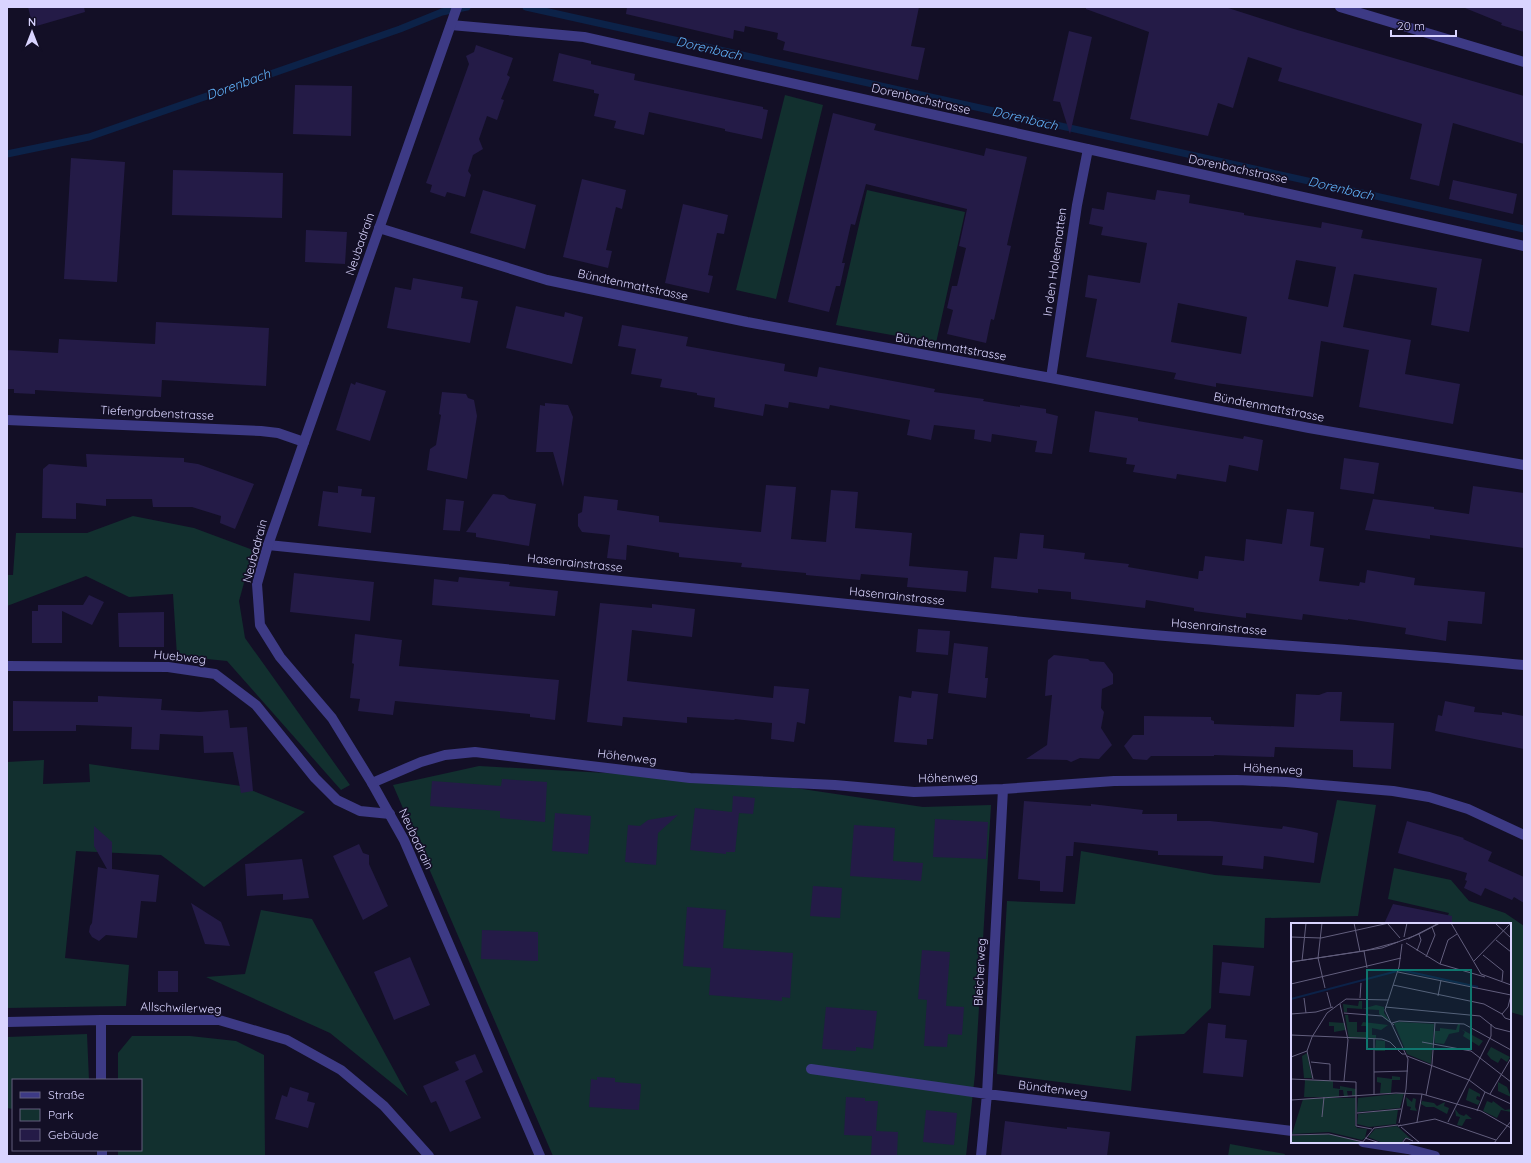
<svg xmlns="http://www.w3.org/2000/svg" width="1531" height="1163" viewBox="0 0 1531 1163" font-family="Quicksand,sans-serif">
  <style>
    .green { fill: #12302f }
    .lines { fill: none; stroke-linecap: round; stroke-linejoin: round }
    .stream { stroke: #0c2248; stroke-width: 7 }
    .building { fill: #241b47; fill-rule: evenodd }
    .minor { stroke: #3d3a85; stroke-width: 10 }
    .tertiary { stroke: #3d3a85; stroke-width: 10 }
    .labels { text-anchor: middle; stroke-width: 3.5; stroke-linejoin: round; paint-order: stroke }
    .street-label { font-size: 12px; fill: #d9d4ff; stroke: #130f26 }
    .water-label { font-size: 13px; font-style: italic; fill: #62b6ff; stroke: #130f26 }
    .inset-river { fill: none; stroke: #0c2248; stroke-width: 2 }
    .inset-road { fill: none; stroke: #625e7d; stroke-width: 1 }
    .view { fill: #0f766e; fill-opacity: 0.15; stroke: #0f766e; stroke-width: 2 }
    .inset-edge { fill: none; stroke: #d9d4ff; stroke-width: 2 }
  </style>
  <rect width="100%" height="100%" fill="#130f26"/>
  <path class="green" d="M785,95L823,105L776,299L736,290Z
    M867,190L965,212L936,343L836,325Z
    M133,516L194,528L253,550L239,601L245,638L350,785L341,790L227,661L177,656L173,594L129,597L86,576L7,606V575H13L16,533H87Z
    M44,760L43,784L90,782L89,764L241,786L305,812L204,887L161,855L76,851L65,958L129,965L126,1006L7,1008V762Z
    M479,766L748,781L923,807L991,805L975,1074L966,1156H553L393,785Z
    M1337,800L1376,805L1358,916L1265,918L1264,948L1213,945L1211,1008L1184,1034L1136,1036L1131,1091L997,1074L1007,901L1075,904L1081,851L1215,875L1320,883Z
    M1394,868L1451,880L1469,901L1505,913L1524,926V1016L1510,1012V924H1444L1449,913L1388,899Z
    M261,910L312,919L408,1096L330,1033L206,977L245,974Z
    M87,1034L89,1080H13V1109L7,1108V1037Z
    M132,1036H190L236,1041L264,1055L265,1156H118V1150H141V1080H118V1053Z
    M1230,1144L1285,1154L1284,1156H1228Z"/>
  <g class="lines">
    <path class="stream" d="M526,7L1524,229
      M7,154L89,137L400,29L442,12L467,7"/>
  </g>
  <path class="building" d="M28,7H84L85,12L33,27Z
    M627,7H919L911,46L925,48L918,80L783,50L785,42L777,39L778,33L745,26L744,32L734,30L733,39L626,14Z
    M1086,7H1225L1294,29L1524,96V144L1453,123L1439,186L1410,179L1422,124L1278,81L1282,68L1248,57L1233,108L1218,103L1208,136L1130,119L1149,32L1086,9Z
    M1465,7H1524V32L1501,25L1502,23L1465,8Z
    M1069,31L1092,37L1070,134L1060,102L1053,101Z
    M476,45L513,58L507,75L510,77L501,99L504,100L497,120L487,116L479,139L483,149L473,155L468,171L471,175L465,197L447,192L445,197L430,192L432,185L426,183L469,64L466,56L474,52Z
    M559,53L591,61V64L635,74L634,80L763,107V109L768,110L762,139L725,131V129L649,112L644,135L614,128L616,121L594,116L599,94L594,93V90L553,81Z
    M295,85L352,86L351,136L293,134Z
    M833,113L876,124L874,130L984,156L986,148L1027,157L1007,245L1011,246L994,320L991,319L986,343L947,334L953,310L947,308L952,286H957L966,248L959,246L967,209L866,184L855,225L851,224L842,263H845L840,286H836L829,312L788,302Z
    M71,158L125,162L117,282L64,279Z
    M173,170L283,173L282,218L172,215Z
    M582,179L626,190L622,209L616,207L606,250L612,251L608,268L563,257Z
    M1453,180L1517,194L1513,214L1449,199Z
    M483,190L536,205L525,249L470,233Z
    M1157,190L1190,195L1189,203L1244,213V215L1321,228L1322,222L1363,230L1361,238L1482,259L1469,332L1431,325L1437,288L1354,274L1343,327L1411,340L1405,374L1460,384L1453,424L1359,407L1369,350L1321,341L1313,397L1216,383V387L1174,379L1176,373L1086,357L1097,299L1085,297L1088,275L1140,283L1147,243L1101,235L1103,227L1089,224L1092,208L1104,210L1107,192L1155,200ZM1296,260L1336,267L1328,307L1288,299ZM1178,303L1247,317L1241,354L1171,342Z
    M683,204L728,215L724,234L717,233L708,275L713,276L709,293L665,283Z
    M306,230L347,232L345,264L305,262Z
    M413,278L463,287L461,298L478,301L470,343L387,328L395,287L411,290Z
    M516,306L564,317L565,312L583,317L572,364L506,348Z
    M156,322L269,328L266,386L162,380L161,397L35,390V394L14,393V389H7V350L58,353L59,339L155,344Z
    M622,325L688,337L686,346L785,364L784,371L817,377L819,367L935,389L934,392L984,399L983,401L1020,407V405L1046,409V413L1058,416L1052,454L1035,452L1037,441L992,434L991,442L974,439L975,430L934,425L931,440L907,435L910,420L830,405L829,409L789,402L788,408L765,404L763,416L714,407L715,398L697,395V393L660,387L662,379L631,374L636,349L618,346Z
    M356,382L386,391L370,441L336,430L351,383L355,385Z
    M442,392L466,394L468,398L474,400L477,416L467,479L427,470L430,449L436,445L441,415L439,414Z
    M545,403L568,405L573,417L563,487L553,452H536L540,405L545,406Z
    M1095,411L1138,418V421L1243,439L1244,436L1263,440L1258,471L1229,465L1226,482L1177,474L1176,479L1133,472L1135,465L1126,464L1127,458L1089,452Z
    M86,454L184,458V462L198,464L254,484L235,529L220,523L221,516L192,507H153L152,499H106V506L76,503V519L42,518L43,469L49,464L87,467Z
    M1344,458L1379,463L1374,494L1340,489Z
    M766,485L796,487L791,539L826,542L831,490L858,492L855,528L912,533L909,566L968,571L966,592L907,587L908,578L861,574L860,580L806,575V573L741,567L742,563L679,557V553L627,545L626,560L607,558L610,535L582,532L578,526V514L582,512L584,496L618,500L617,510L659,516V522L761,532Z
    M338,486L362,489L361,496L375,497L371,533L318,526L323,491L338,493Z
    M1473,486L1524,493V548L1430,535V539L1365,530L1373,499L1434,507V509L1469,514Z
    M493,494L504,495L509,499L536,504L529,546L476,537V533L466,532Z
    M446,499L464,501L460,531L443,530Z
    M1287,509L1314,512L1310,546L1324,548L1319,581L1359,586L1360,582L1365,583L1367,570L1415,578L1414,585L1485,592L1482,624L1448,621L1446,641L1405,634L1406,628L1348,619V620L1303,614L1302,620L1246,613V618L1194,611V608L1146,600L1145,608L1071,599V592L1038,589V593L991,588L994,557L1017,559L1020,533L1044,535L1043,548L1085,553L1084,559L1129,564L1128,567L1198,579L1199,571H1203L1205,556L1244,561L1246,539L1282,544Z
    M294,573L374,582L370,621L290,612Z
    M459,577L510,582L509,586L558,591L555,616L432,605L434,579L458,582Z
    M89,595L104,602L92,625L62,611V643H32V611H38V605H83Z
    M600,603L652,608V604L695,609L692,637L632,630L627,681L773,698L774,686L809,689L805,724L797,722L794,742L771,739L772,723L735,719L734,720L687,717V723L623,717L622,726L587,722Z
    M164,612V647H119L118,613Z
    M918,629L950,631L948,655L916,652Z
    M355,634L402,640L399,666L559,680L555,720L530,717V714L395,701L393,715L358,711L360,699L350,698L354,664L352,663Z
    M954,643L988,647L985,678H988L986,698L948,693Z
    M1054,655L1088,659L1090,661L1104,662L1113,674V684L1102,689L1101,708L1104,712L1101,728L1112,745L1099,759L1080,758L1071,762L1067,760L1026,759L1047,745L1052,695L1045,696L1048,660Z
    M912,691L938,694L933,739H927V745L894,742L899,696L911,698Z
    M1327,692H1342L1340,721L1394,723L1391,769L1353,767V750L1275,747L1274,757L1214,755V756H1151L1147,760L1133,759L1124,746L1133,735H1144V716L1211,717V720L1214,721V724L1294,727L1296,694L1319,695Z
    M98,696L162,699L161,710L199,712L228,710L230,728L247,727L253,791L241,793L233,752L204,753L203,736L160,734L159,750L131,749L132,727L76,725V731H13V701L98,702Z
    M1445,701L1475,707L1474,712L1502,715V712L1524,716V749L1435,731L1438,715L1442,716Z
    M502,779L547,782L545,822L500,818V811L430,806L432,781L501,786Z
    M733,796L755,798L753,814L739,813L735,852H726V854L690,850L695,808L732,812Z
    M1024,801L1091,806V804L1143,810L1142,814H1177V821H1210L1282,829L1283,826L1306,830L1318,833L1314,863L1264,856L1263,869L1222,865L1223,856L1158,855V851L1074,842L1073,856H1066L1063,892L1040,891V881L1018,879Z
    M555,813L591,816L588,854L552,851Z
    M678,815L658,833L656,865L625,862L628,825L640,826L648,820Z
    M935,819L988,822L986,859L933,857Z
    M1407,821L1464,838L1463,839L1492,852L1488,861L1524,877V903L1514,897L1512,900L1485,888L1481,896L1464,888L1467,881L1465,880L1467,873L1398,853Z
    M854,825L895,828L893,861L923,863L921,881L850,876Z
    M94,826L112,842V869L159,875L156,902L141,901L137,938L106,935L99,941L92,937L89,932L90,926L92,923L98,867L107,869L94,846Z
    M359,844L363,853L369,855V864L388,906L363,920L333,856Z
    M302,859L309,898L283,900V894L247,896L245,864Z
    M813,886L842,888L840,918L810,916Z
    M191,903L221,922L230,946L205,944Z
    M1393,904L1452,916V924H1384Z
    M687,907L726,910L723,948L793,953L790,998L782,997V1001L709,995L711,968L683,966Z
    M482,930L538,932V961L481,959Z
    M922,950L950,952L946,1006L964,1007L962,1035L948,1034L947,1047L924,1046L927,1000L918,999Z
    M410,957L430,1005L394,1020L374,972Z
    M1222,962L1254,966L1250,996L1219,993Z
    M158,971H178V992H158Z
    M826,1007L877,1011L873,1049L856,1047V1051L822,1049Z
    M1208,1023L1226,1025L1225,1038L1247,1040L1243,1077L1203,1073Z
    M475,1054L483,1072L465,1081L481,1118L450,1132L436,1101L431,1103L423,1086L459,1070L455,1062Z
    M597,1077L615,1078V1082L641,1084L639,1110L589,1107L591,1079L597,1080Z
    M290,1087L309,1093L307,1101L315,1103L308,1128L275,1119L282,1095L287,1097Z
    M846,1097L865,1098V1101H878L876,1131L898,1132L897,1156H871L872,1136L844,1135Z
    M926,1110L957,1113L954,1145L923,1142Z
    M1005,1121L1067,1129V1127L1110,1132L1107,1156H1001Z"/>
  <g class="lines">
    <path class="minor" d="M451,25L584,37L1524,246
      M379,228L547,280L747,322L1051,378L1309,428L1524,465
      M1051,378L1077,205L1088,149
      M7,420L261,431L278,433L304,442
      M268,545C556,575 844,605 1132,633C1263,645 1394,652 1524,665
      M7,666L168,667L215,674L256,705L315,778L337,800L360,811L390,814
      M372,783L421,762L445,755L475,752L690,778L835,785L914,792L1003,789L1114,781L1237,780L1286,782L1393,791L1429,797L1468,809L1524,835
      M101,1020V1080
      M7,1022L101,1020H219L287,1040L341,1070L384,1106L429,1156
      M811,1069L987,1094L1292,1131
      M1363,1142L1408,1149L1435,1156
      M102,1150V1156
      M981,1156L987,1094L1003,789"/>
    <path class="tertiary" d="M457,7L304,442L268,545L257,584L260,625L280,657L332,718L372,783L404,840L540,1156
      M1340,7L1524,62"/>
  </g>
  <g class="labels">
    <g class="street-label">
      <text transform="translate(921 99) rotate(13)" y="4">Dorenbachstrasse</text>
      <text transform="translate(1238 169) rotate(12)" y="4">Dorenbachstrasse</text>
      <text transform="translate(360 244) rotate(-71)" y="4">Neubadrain</text>
      <text transform="translate(1055 262) rotate(-82)" y="4">In den Holeematten</text>
      <text transform="translate(633 285) rotate(12)" y="4">Bündtenmattstrasse</text>
      <text transform="translate(951 347) rotate(10)" y="4">Bündtenmattstrasse</text>
      <text transform="translate(1269 407) rotate(11)" y="4">Bündtenmattstrasse</text>
      <text transform="translate(157 413) rotate(3)" y="4">Tiefengrabenstrasse</text>
      <text transform="translate(255 551) rotate(-75)" y="4">Neubadrain</text>
      <text transform="translate(575 563) rotate(6)" y="4">Hasenrainstrasse</text>
      <text transform="translate(897 596) rotate(6)" y="4">Hasenrainstrasse</text>
      <text transform="translate(1219 627) rotate(5)" y="4">Hasenrainstrasse</text>
      <text transform="translate(180 657) rotate(6)" y="4">Huebweg</text>
      <text transform="translate(627 757) rotate(7)" y="4">Höhenweg</text>
      <text transform="translate(1273 769) rotate(3)" y="4">Höhenweg</text>
      <text transform="translate(948 778) rotate(-1)" y="4">Höhenweg</text>
      <text transform="translate(416 839) rotate(65)" y="4">Neubadrain</text>
      <text transform="translate(980 972) rotate(-87)" y="4">Bleicherweg</text>
      <text transform="translate(181 1008) rotate(2)" y="4">Allschwilerweg</text>
      <text transform="translate(1053 1089) rotate(7)" y="4">Bündtenweg</text>
    </g>
    <g class="water-label">
      <text transform="translate(709 48) rotate(13)" y="5">Dorenbach</text>
      <text transform="translate(238 84) rotate(-20)" y="5">Dorenbach</text>
      <text transform="translate(1025 118) rotate(13)" y="5">Dorenbach</text>
      <text transform="translate(1341 188) rotate(13)" y="5">Dorenbach</text>
    </g>
  </g>
  <g transform="translate(1291 923)">
    <rect width="220" height="220" fill="#130f26"/>
    <path d="M68,78H71V86L85,82L93,84V90L100,100L88,91V87L56,85V89H53L52,81L67,83ZM54,92H57L58,99H66V109H76V103H70L72,99L97,102L90,107L81,105V112H85V115L58,116ZM38,99L54,100V107L43,109V103H38ZM109,99L143,101L140,141L116,131L103,100ZM167,101H169L168,109L158,111L153,121L144,120V108H149V105L165,107ZM170,106L192,118L188,123L172,113L174,109ZM85,117L94,118V128H84ZM200,124L219,134L216,139L210,135L207,140L200,136L196,131ZM16,130L21,155H13L11,133ZM101,153L109,154V157H101L100,170H89L90,160L86,159V154L101,156ZM14,157L42,158V165L49,166V163L65,166V173H61V168H56L57,174H53L52,167H48V174H13ZM207,159L216,164L220,174L207,168ZM178,165L189,171V174L186,173L185,176L189,178L187,182L175,177ZM113,170L109,185L66,189L67,175ZM115,174L121,179L122,175L125,176L124,184L126,188L119,187L120,184L116,183ZM25,175H65L64,202L66,205L76,206L74,215L71,217L38,209L1,211L12,176ZM131,178L143,180L146,183L154,179L153,183L158,185L156,191L143,184H135L130,181ZM196,178L201,180L202,178L214,187L220,186V189L210,187L206,195L192,188ZM107,186L105,201L78,204L66,201L67,191ZM164,186L168,191L173,193L175,191L181,196H175L171,203L166,202L169,194L165,193ZM106,203L120,216L114,215L110,220H92L77,214L84,206ZM33,211L43,212L70,219L0,220L1,213Z" fill="#12302f"/>
    <path class="inset-river" d="M0,76L110,47L187,64"/>
    <path class="inset-road" d="M31,0L27,35L34,65M63,0L69,29M160,0L190,51L220,62M204,0L220,15M97,1L109,15M0,14L30,15L98,0M113,14L116,0M117,16L148,0M205,17L220,29M115,20L149,41L194,54M73,28L76,45M126,28L130,17L128,11M192,32L212,48L211,58M135,34L144,12L141,4M11,38L15,0M183,38L220,0M0,39L73,28L107,19M0,39L91,25L128,11L149,0M149,41L157,17L166,11M107,49L220,72M0,61L110,35M102,62L193,81L211,91M36,69L40,84M220,72L217,84L211,91L214,95L220,97M147,73L150,57M13,75L15,90M69,75L70,60M49,81L57,117L53,158M94,84L189,93L204,105L220,109M53,90L91,93L103,102M0,91L25,89L42,84M101,100L108,98L173,101L220,127M0,112L91,116L99,119L111,131H115M131,119L180,128L220,159M16,128L22,156M116,133L178,157L194,169L220,181M0,134L16,128L21,114L36,90L55,76L97,77M20,139L39,141V157M83,149L117,148M0,156L65,159V203L81,206M199,171L220,135M83,172V116M135,172L141,141L144,100M0,177L105,170L131,171L190,188L220,205M186,188L194,169M66,190L110,186M31,194L33,174M126,199L131,171M157,199L200,113V101M108,200L115,166L117,136L94,87L108,44L111,21M110,202L107,203L144,196L205,217M110,204L129,220M0,212L38,211L72,219M74,215L89,220M71,220L83,205L107,202M111,220L115,215L122,218M203,220L220,198"/>
    <path class="view" d="M76,47H180V126H76Z"/>
    <rect width="220" height="220" class="inset-edge"/>
  </g>
  <rect width="1531" height="1163" fill="none" stroke="#d9d4ff" stroke-width="16"/>
  <rect x="12" y="1079" width="130" height="72" fill="#130f26" stroke="#625e7d"/>
  <rect x="20" y="1092" width="20" height="6" fill="#3d3a85" stroke="#625e7d"/>
  <text x="48" y="1099" font-size="12" fill="#d9d4ff">Straße</text>
  <rect x="20" y="1109" width="20" height="12" fill="#12302f" stroke="#625e7d"/>
  <text x="48" y="1119" font-size="12" fill="#d9d4ff">Park</text>
  <rect x="20" y="1129" width="20" height="12" fill="#241b47" stroke="#625e7d"/>
  <text x="48" y="1139" font-size="12" fill="#d9d4ff">Gebäude</text>
  <g transform="translate(32 32)" stroke="#130f26" stroke-width="3" paint-order="stroke">
  <path d="M0-3L7 15L0 10L-7 15Z" fill="#d9d4ff"/>
  <text y="-6" font-size="11" font-weight="bold" text-anchor="middle" fill="#d9d4ff">N</text>
  </g>
  <path d="M1391 30v6h65v-6" fill="none" stroke="#d9d4ff" stroke-width="2"/>
  <text x="1397" y="30" font-size="12" fill="#d9d4ff" stroke="#130f26" stroke-width="3" paint-order="stroke">20 m</text>
</svg>
